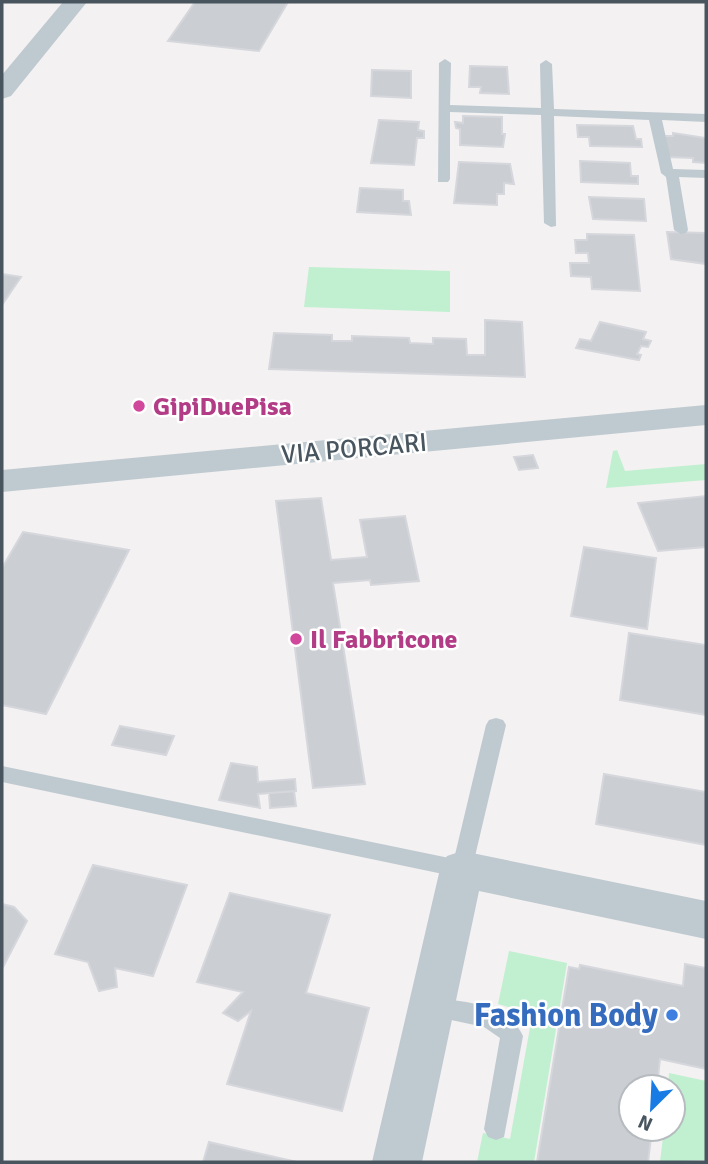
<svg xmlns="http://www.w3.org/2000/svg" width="708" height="1164" viewBox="0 0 708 1164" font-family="Signika,sans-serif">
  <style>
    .green { fill: #c0f0d0 }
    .building { fill: #cbced3; stroke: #d5d7dc; stroke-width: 2 }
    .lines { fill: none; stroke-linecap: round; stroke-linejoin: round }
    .service { fill: #bfc9d0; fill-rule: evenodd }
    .minor { fill: #bfc9d0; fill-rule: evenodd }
    .hotel-dot { fill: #d1479c; stroke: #fff; stroke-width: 2.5 }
    .shop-dot { fill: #3f7fe0; stroke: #fff; stroke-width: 2.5 }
    .labels { text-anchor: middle; stroke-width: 5; stroke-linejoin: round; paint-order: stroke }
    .hotel-label { font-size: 26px; font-weight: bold; fill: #b23c85; stroke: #fff; text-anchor: start }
    .street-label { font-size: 26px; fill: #48555f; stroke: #fff }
    .near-shop-label { font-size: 32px; font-weight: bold; fill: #366cbe; stroke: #fff; text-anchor: end }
  </style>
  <rect width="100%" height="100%" fill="#f3f1f1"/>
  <path class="green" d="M309,267L450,271V312L304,307Z
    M617,450L625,471L706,464V480L606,488L613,451Z
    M509,951L567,963L534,1162H477L483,1133L510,1139L531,1022L526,1012L498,1004Z
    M669,1073L706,1081V1160L660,1162L664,1129H673V1087H668Z"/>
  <path class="building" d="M195,2H288L259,51L168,41Z
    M470,66L507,67L509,94L480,93L481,87H469Z
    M372,70L411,71V98L371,96Z
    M463,116L502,117V134H505L503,147L460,145V129L456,128L455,122L463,123Z
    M379,120L419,122L418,130L424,131V138H417L414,165L371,163Z
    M577,125L633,126L636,139H641L642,147L590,146L589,137H578Z
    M673,133L706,138V163L693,162V158L666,157L663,136H673Z
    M580,161L630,163L631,176H638V184L581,182Z
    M459,162L510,164L514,184L504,183V194H497V205L454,203Z
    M360,188L403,190V201H409L411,215L357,212Z
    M589,197L644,199L646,221L593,219Z
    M667,232L706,233V264L671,259Z
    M587,234L634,235L640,291L592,289L591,277L571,276L570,263H589L588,253H576L575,240H587Z
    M2,274L21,277L2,305Z
    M485,320L522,322L525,377L269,369L274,333L332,335V341H352V336L409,338L410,343L433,344V338L466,339L467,355H485Z
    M600,322L646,332L643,339L651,341L648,347L641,346L637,354L641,355L639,360L576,348L580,339L591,341Z
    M533,455L538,468L519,470L514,457Z
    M706,496V547L658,551L638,503Z
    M321,498L331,560L367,557L360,520L405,516L419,581L371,585L370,580L333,583L365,784L313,788L276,501Z
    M23,532L129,550L46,714L2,705V568Z
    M584,547L656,558L647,629L571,616Z
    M629,633L706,645V715L620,700Z
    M120,726L174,736L166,755L112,745Z
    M231,763L257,767L258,782L295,779L296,791L258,794L260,808L219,800Z
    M604,774L706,792V845L596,824Z
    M294,791L296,806L270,808L269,793Z
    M93,865L187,885L153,976L115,968L117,987L99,991L88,962L55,954Z
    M230,893L330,915L306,993L369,1008L342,1111L227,1084L251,1011L238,1021L223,1013L243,992L197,982Z
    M2,904L14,907L27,921L2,969Z
    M685,964L706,968V1069L660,1059L657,1087H631V1129H652L648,1162H537L569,967L579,969L580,965L683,986Z
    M209,1142L297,1162H203Z"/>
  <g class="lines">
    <path class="service" d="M445,59L451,63L450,105L541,108L540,64L546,60L552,64L554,109L706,114V122L662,120L673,169L706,170V178L679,177L688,230L686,233L681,234L674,230L666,177L661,173L649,120L554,116L556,226L551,227L544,223L541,115L450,112V179L448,182H438L439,63Z
      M496,718L503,720L506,725L472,869L469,875L462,878L2,782V766L454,859L486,725L489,720Z
      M431,997C463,1002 508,1003 523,1036L504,1137L496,1140L488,1137L484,1129L500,1038L484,1027L423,1014L420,1007L423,1000Z"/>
    <path class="minor" d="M63,2H87L11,96L2,99V75Z
      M706,405V425L2,492V470Z
      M462,851L706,901V939L479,891L422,1162H372L440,869L447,856Z"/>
  </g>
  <g class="hotel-dot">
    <circle cx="139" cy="406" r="7"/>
    <circle cx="296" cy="639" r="7"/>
  </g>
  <circle class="shop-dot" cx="672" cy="1015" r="7"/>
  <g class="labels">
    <g class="hotel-label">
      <text x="153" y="415">GipiDuePisa</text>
      <text x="310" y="648">Il Fabbricone</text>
    </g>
    <g class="street-label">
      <text transform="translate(354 448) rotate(-5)" y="9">VIA PORCARI</text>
    </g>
    <g class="near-shop-label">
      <text x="658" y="1026">Fashion Body</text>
    </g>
  </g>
  <rect width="708" height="1164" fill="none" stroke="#48555f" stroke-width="7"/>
  <g transform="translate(652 1108) rotate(204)"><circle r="33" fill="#ffffff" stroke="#b6bbbf" stroke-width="2"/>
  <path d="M0-5L12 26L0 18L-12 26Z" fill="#197ce5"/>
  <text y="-10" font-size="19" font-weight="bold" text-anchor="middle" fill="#48555f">N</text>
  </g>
</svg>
